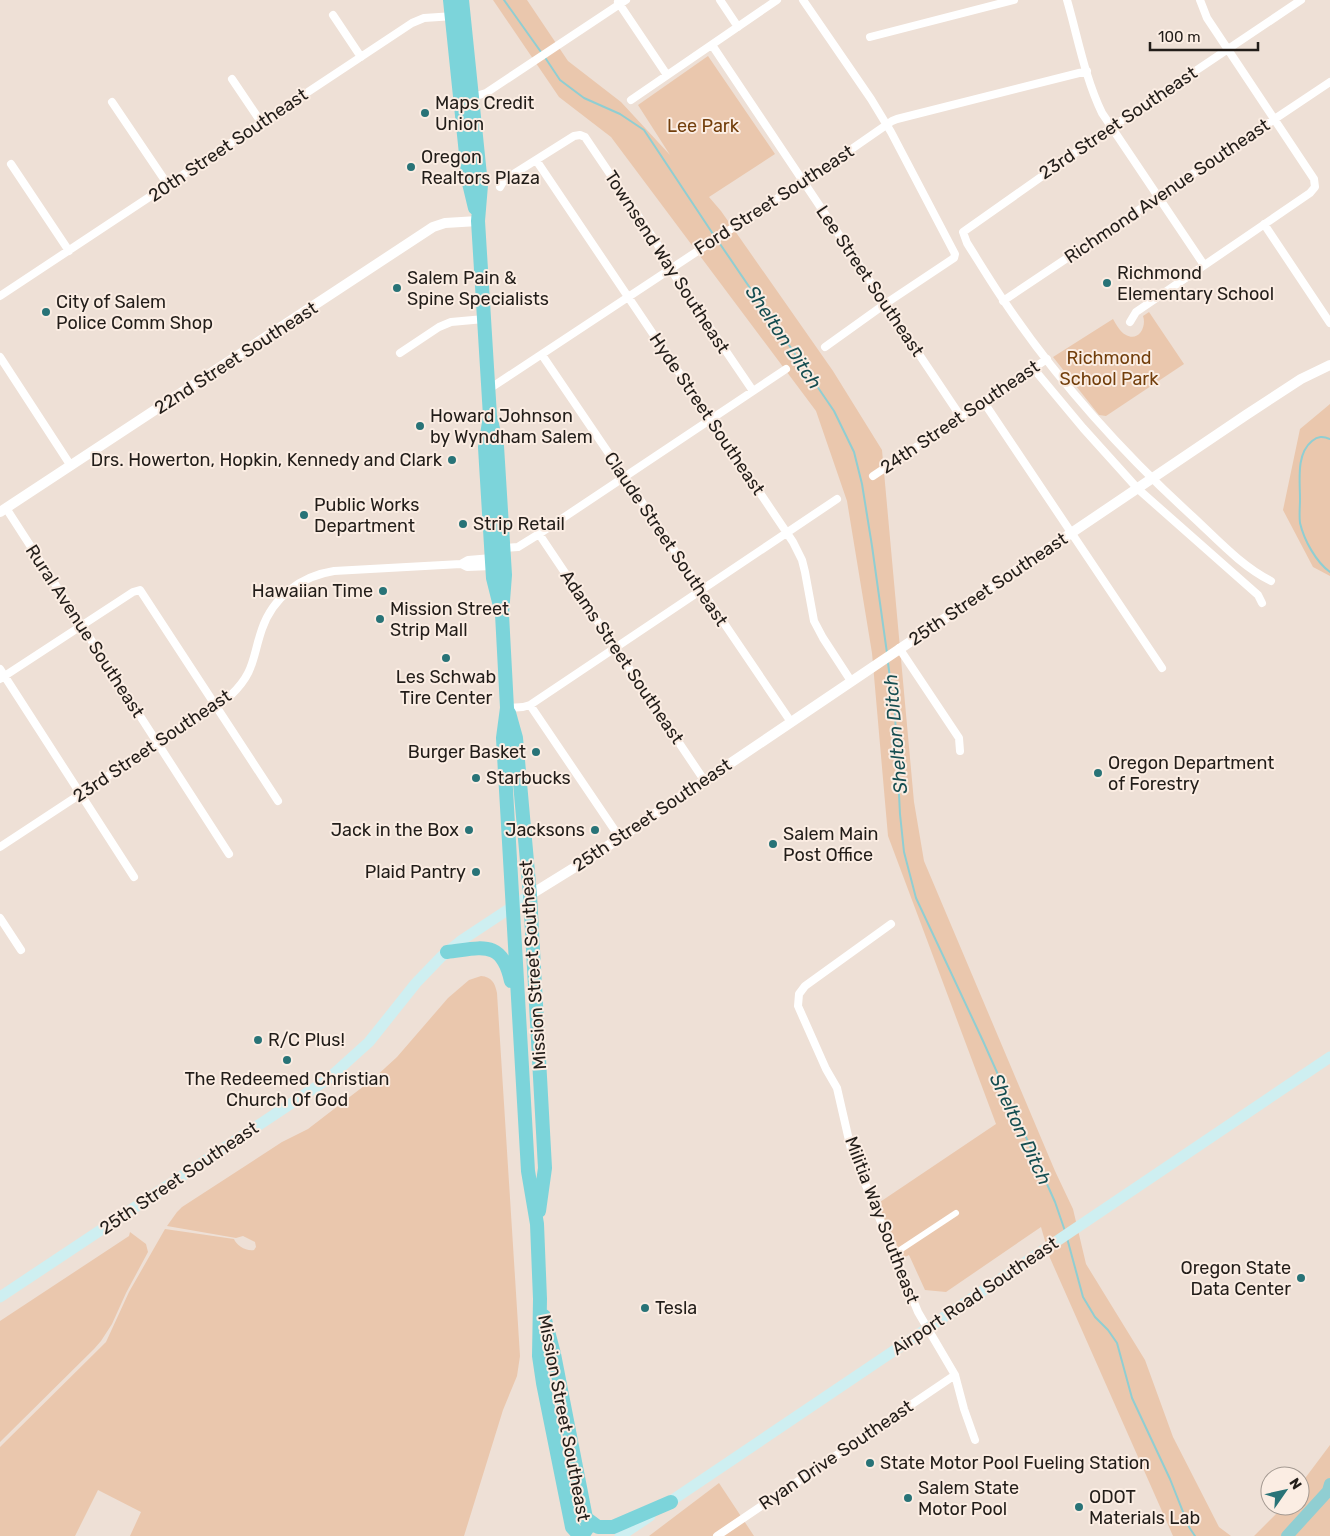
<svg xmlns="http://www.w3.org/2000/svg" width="1330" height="1536" viewBox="0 0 1330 1536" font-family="Rubik,sans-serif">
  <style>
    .green { fill: #eac7ad }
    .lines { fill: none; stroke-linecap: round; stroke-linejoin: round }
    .stream { stroke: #90ced2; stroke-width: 2 }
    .river { stroke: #90ced2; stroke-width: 12 }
    .pedestrian { stroke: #fff; stroke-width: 6 }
    .minor { stroke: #fff; stroke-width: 8 }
    .tertiary { stroke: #fff; stroke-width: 10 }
    .secondary { stroke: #ceeff1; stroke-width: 11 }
    .trunk { stroke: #7cd4da; stroke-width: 14 }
    .poi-dot { fill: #287377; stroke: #fbede3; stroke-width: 2 }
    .labels { text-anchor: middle; stroke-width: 4; stroke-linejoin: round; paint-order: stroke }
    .poi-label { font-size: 18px; fill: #221d19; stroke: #fbede3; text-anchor: start }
    .street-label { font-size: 18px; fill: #221d19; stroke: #fbede3 }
    .park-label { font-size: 18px; fill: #723e0b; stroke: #fbede3 }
    .water-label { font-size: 19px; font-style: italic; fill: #164e51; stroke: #fbede3 }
  </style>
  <rect width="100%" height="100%" fill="#eee0d6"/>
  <path class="green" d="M493,0H527L568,61L621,102L670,155L638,105L708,56L775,154L709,197L721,211L833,371L882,450L914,802L924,861L1055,1171L1073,1209L1086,1264L1145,1360L1173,1437L1219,1527L1231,1536H1173L1050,1258L1041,1227L946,1292L925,1290L909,1255L903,1258L877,1204L996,1124L888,836L872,653L847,501L816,411L611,137L559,97Z
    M1149,312L1184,364L1106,416L1099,415L1053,357L1113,319C1116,324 1120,332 1126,335C1138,342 1147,327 1143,316Z
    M1330,404V576L1313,567L1283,510L1300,429Z
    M481,976C492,977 495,983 497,993L520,1356L517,1376L503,1410L464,1536H130L141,1512L98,1490L75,1536H0V1447L106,1342L129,1292L165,1229L234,1239C236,1245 247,1252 254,1250L256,1247L255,1242L243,1236L236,1238L167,1226L177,1212L182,1207L282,1142L308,1129L373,1079L397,1057L448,998L469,980Z
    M130,1232L146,1244L148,1252L126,1293L112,1324L101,1341L94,1349L0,1442V1321L129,1236Z
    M1330,1445V1536H1254L1284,1506H1300V1485Z
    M719,1483L754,1536H649Z"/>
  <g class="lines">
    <path class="stream" d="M504,0L541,52
      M544,56L560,80L584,98L620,114L644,130L715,237
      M718,241L834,411L854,452L862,484L872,546L887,653
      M1330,439C1323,436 1318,436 1312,441C1296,454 1300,480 1300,499C1300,507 1299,515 1300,523C1304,540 1316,562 1330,572
      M888,663L895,715L900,814L904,852L916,898L983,1041L1055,1202L1065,1231
      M1067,1238L1083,1297L1095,1317L1108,1330L1117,1343L1132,1398L1170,1479L1189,1527L1195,1536"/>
    <path class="river" d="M1287,1536L1328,1491L1330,1484"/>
    <path class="pedestrian" d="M894,1252L900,1250L956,1213"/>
    <path class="minor" d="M720,0L738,27
      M803,0L871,99L891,132L955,254L954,258L885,304L825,347
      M1067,0C1078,38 1085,78 1102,113L1204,265
      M618,2L667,75
      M333,15L361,57
      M870,37L1014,0
      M712,45L961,417
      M232,79L261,122
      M469,98L486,93L626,0
      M631,100L777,0
      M112,102L168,185
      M536,160L793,542L802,560L805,572L814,621L823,638L851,681
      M11,164L69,251
      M500,187L504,180L574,136L580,135L585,137L668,260L675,276L753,391
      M1264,224L1330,323
      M0,296L412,23L424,18L454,16
      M1003,301L1330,82
      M1130,322L1136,312L1310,193L1315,187L1314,179L1207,18L1200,0
      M400,353L439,327L451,322L484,319
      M542,355L791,722
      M0,357L71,466
      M1033,368L1083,428L1138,489L1258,595L1262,603
      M489,389L843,155L892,121L897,119L1087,71
      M983,401L1162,668
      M873,476L1047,359
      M6,508L229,854
      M539,534L704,780
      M504,548L518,547L539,534L786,369
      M461,564L468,560L492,558
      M1271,581C1241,566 1217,539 1192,516C1122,452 1057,380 1004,301C991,282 979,262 967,243L963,232L1112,127L1301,0
      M899,648L959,738L960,751
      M0,669L134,877
      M0,679L133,592L140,590L278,801
      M530,705L620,838
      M507,708L523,707L530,705L837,499
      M0,847L231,695C255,672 252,658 262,629C273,597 301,576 334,571L461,564L467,567L492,566
      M0,918L21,950
      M891,924L805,986L799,994L798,1006L826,1069L837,1088L851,1149L918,1312L955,1375L964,1409L975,1440
      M717,1536L955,1375"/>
    <path class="tertiary" d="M0,512L433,227L445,223L478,221
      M530,895L593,856L1246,415L1301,379L1330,365"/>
    <path class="secondary" d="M0,1297L328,1079L369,1042L416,983L441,957L462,940L530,895
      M665,1505C886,1355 1109,1207 1330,1057
      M620,1536L650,1516"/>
    <path class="trunk" d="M450,0L469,183L475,208
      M462,0L481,185L478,221L490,416L485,447L486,464L493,578L499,602
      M490,416L497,446L505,575L502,614L507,708L503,738L528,1171L537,1224L540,1299L539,1356L543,1383L572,1527L580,1536
      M509,713L516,738L530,895L545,1168L539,1211
      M447,952C482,948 502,939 511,981
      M544,1316L554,1354L586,1518L588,1527L582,1536
      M586,1518L598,1527H613L671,1502"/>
  </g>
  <g class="poi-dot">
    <circle cx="425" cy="113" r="5"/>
    <circle cx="411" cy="167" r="5"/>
    <circle cx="1107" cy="283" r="5"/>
    <circle cx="397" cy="288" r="5"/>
    <circle cx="46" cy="312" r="5"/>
    <circle cx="420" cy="426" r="5"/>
    <circle cx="452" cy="460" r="5"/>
    <circle cx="304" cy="515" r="5"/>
    <circle cx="463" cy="524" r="5"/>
    <circle cx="383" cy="591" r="5"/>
    <circle cx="380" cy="619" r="5"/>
    <circle cx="446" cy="658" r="5"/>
    <circle cx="536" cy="752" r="5"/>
    <circle cx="1098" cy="773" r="5"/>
    <circle cx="476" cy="778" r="5"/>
    <circle cx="469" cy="830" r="5"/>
    <circle cx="595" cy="830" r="5"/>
    <circle cx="773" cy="844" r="5"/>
    <circle cx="476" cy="872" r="5"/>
    <circle cx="258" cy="1040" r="5"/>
    <circle cx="287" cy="1060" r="5"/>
    <circle cx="1301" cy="1278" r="5"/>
    <circle cx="645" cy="1308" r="5"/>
    <circle cx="870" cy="1463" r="5"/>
    <circle cx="908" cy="1498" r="5"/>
    <circle cx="1079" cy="1507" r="5"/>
  </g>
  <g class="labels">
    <g class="poi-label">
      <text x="435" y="109">Maps Credit<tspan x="435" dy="21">Union</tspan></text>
      <text x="421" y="163">Oregon<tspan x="421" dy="21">Realtors Plaza</tspan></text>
      <text x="1117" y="279">Richmond<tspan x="1117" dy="21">Elementary School</tspan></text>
      <text x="407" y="284">Salem Pain &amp;<tspan x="407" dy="21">Spine Specialists</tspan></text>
      <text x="56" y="308">City of Salem<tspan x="56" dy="21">Police Comm Shop</tspan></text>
      <text x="430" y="422">Howard Johnson<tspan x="430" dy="21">by Wyndham Salem</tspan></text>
      <text x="442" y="466" text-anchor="end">Drs. Howerton, Hopkin, Kennedy and Clark</text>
      <text x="314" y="511">Public Works<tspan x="314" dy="21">Department</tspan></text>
      <text x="473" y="530">Strip Retail</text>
      <text x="373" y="597" text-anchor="end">Hawaiian Time</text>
      <text x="390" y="615">Mission Street<tspan x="390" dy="21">Strip Mall</tspan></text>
      <text x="446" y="683" text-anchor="middle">Les Schwab<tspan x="446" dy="21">Tire Center</tspan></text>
      <text x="526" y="758" text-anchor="end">Burger Basket</text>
      <text x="1108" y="769">Oregon Department<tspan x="1108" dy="21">of Forestry</tspan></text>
      <text x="486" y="784">Starbucks</text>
      <text x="459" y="836" text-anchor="end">Jack in the Box</text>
      <text x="585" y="836" text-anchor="end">Jacksons</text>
      <text x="783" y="840">Salem Main<tspan x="783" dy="21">Post Office</tspan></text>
      <text x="466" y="878" text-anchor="end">Plaid Pantry</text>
      <text x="268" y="1046">R/C Plus!</text>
      <text x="287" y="1085" text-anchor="middle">The Redeemed Christian<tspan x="287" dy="21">Church Of God</tspan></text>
      <text x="1291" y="1274" text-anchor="end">Oregon State<tspan x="1291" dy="21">Data Center</tspan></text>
      <text x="655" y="1314">Tesla</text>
      <text x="880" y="1469">State Motor Pool Fueling Station</text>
      <text x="918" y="1494">Salem State<tspan x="918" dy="21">Motor Pool</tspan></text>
      <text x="1089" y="1503">ODOT<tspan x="1089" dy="21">Materials Lab</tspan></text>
    </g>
    <g class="street-label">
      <text transform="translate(1118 123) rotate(-34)" y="6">23rd Street Southeast</text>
      <text transform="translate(228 145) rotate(-34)" y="6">20th Street Southeast</text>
      <text transform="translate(1167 191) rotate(-34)" y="6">Richmond Avenue Southeast</text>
      <text transform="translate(774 200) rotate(-33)" y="6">Ford Street Southeast</text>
      <text transform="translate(667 262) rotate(57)" y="6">Townsend Way Southeast</text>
      <text transform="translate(870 281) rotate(56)" y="6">Lee Street Southeast</text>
      <text transform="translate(236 358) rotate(-33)" y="6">22nd Street Southeast</text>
      <text transform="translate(707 414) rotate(56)" y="6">Hyde Street Southeast</text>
      <text transform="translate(960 417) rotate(-34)" y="6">24th Street Southeast</text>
      <text transform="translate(666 539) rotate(56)" y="6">Claude Street Southeast</text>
      <text transform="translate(988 589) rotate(-34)" y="6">25th Street Southeast</text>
      <text transform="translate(85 631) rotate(57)" y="6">Rural Avenue Southeast</text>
      <text transform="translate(622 657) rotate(56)" y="6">Adams Street Southeast</text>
      <text transform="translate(152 746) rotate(-34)" y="6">23rd Street Southeast</text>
      <text transform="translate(652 815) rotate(-34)" y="6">25th Street Southeast</text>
      <text transform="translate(533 965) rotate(-94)" y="6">Mission Street Southeast</text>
      <text transform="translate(179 1178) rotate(-34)" y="6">25th Street Southeast</text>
      <text transform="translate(882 1220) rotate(69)" y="6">Militia Way Southeast</text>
      <text transform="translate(975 1296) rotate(-34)" y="6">Airport Road Southeast</text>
      <text transform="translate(564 1418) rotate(79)" y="6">Mission Street Southeast</text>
      <text transform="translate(836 1455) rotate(-34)" y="6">Ryan Drive Southeast</text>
    </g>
    <g class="park-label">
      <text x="703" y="132">Lee Park</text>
      <text x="1109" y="364">Richmond<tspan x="1109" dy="21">School Park</tspan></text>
    </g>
    <g class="water-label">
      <text transform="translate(784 337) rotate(56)" y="7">Shelton Ditch</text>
      <text transform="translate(895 734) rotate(-95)" y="7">Shelton Ditch</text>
      <text transform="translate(1021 1129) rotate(65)" y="7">Shelton Ditch</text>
    </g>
  </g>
  <g transform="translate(1285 1491) rotate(56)"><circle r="24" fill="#fbede3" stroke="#a49a92"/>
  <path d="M0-4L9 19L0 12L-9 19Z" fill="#287377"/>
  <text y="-8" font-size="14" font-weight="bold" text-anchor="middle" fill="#221d19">N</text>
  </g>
  <path d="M1150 42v8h108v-8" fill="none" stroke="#221d19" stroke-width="2.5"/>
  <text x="1158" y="42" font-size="15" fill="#221d19" stroke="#fbede3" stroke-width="4" paint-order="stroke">100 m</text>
</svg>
